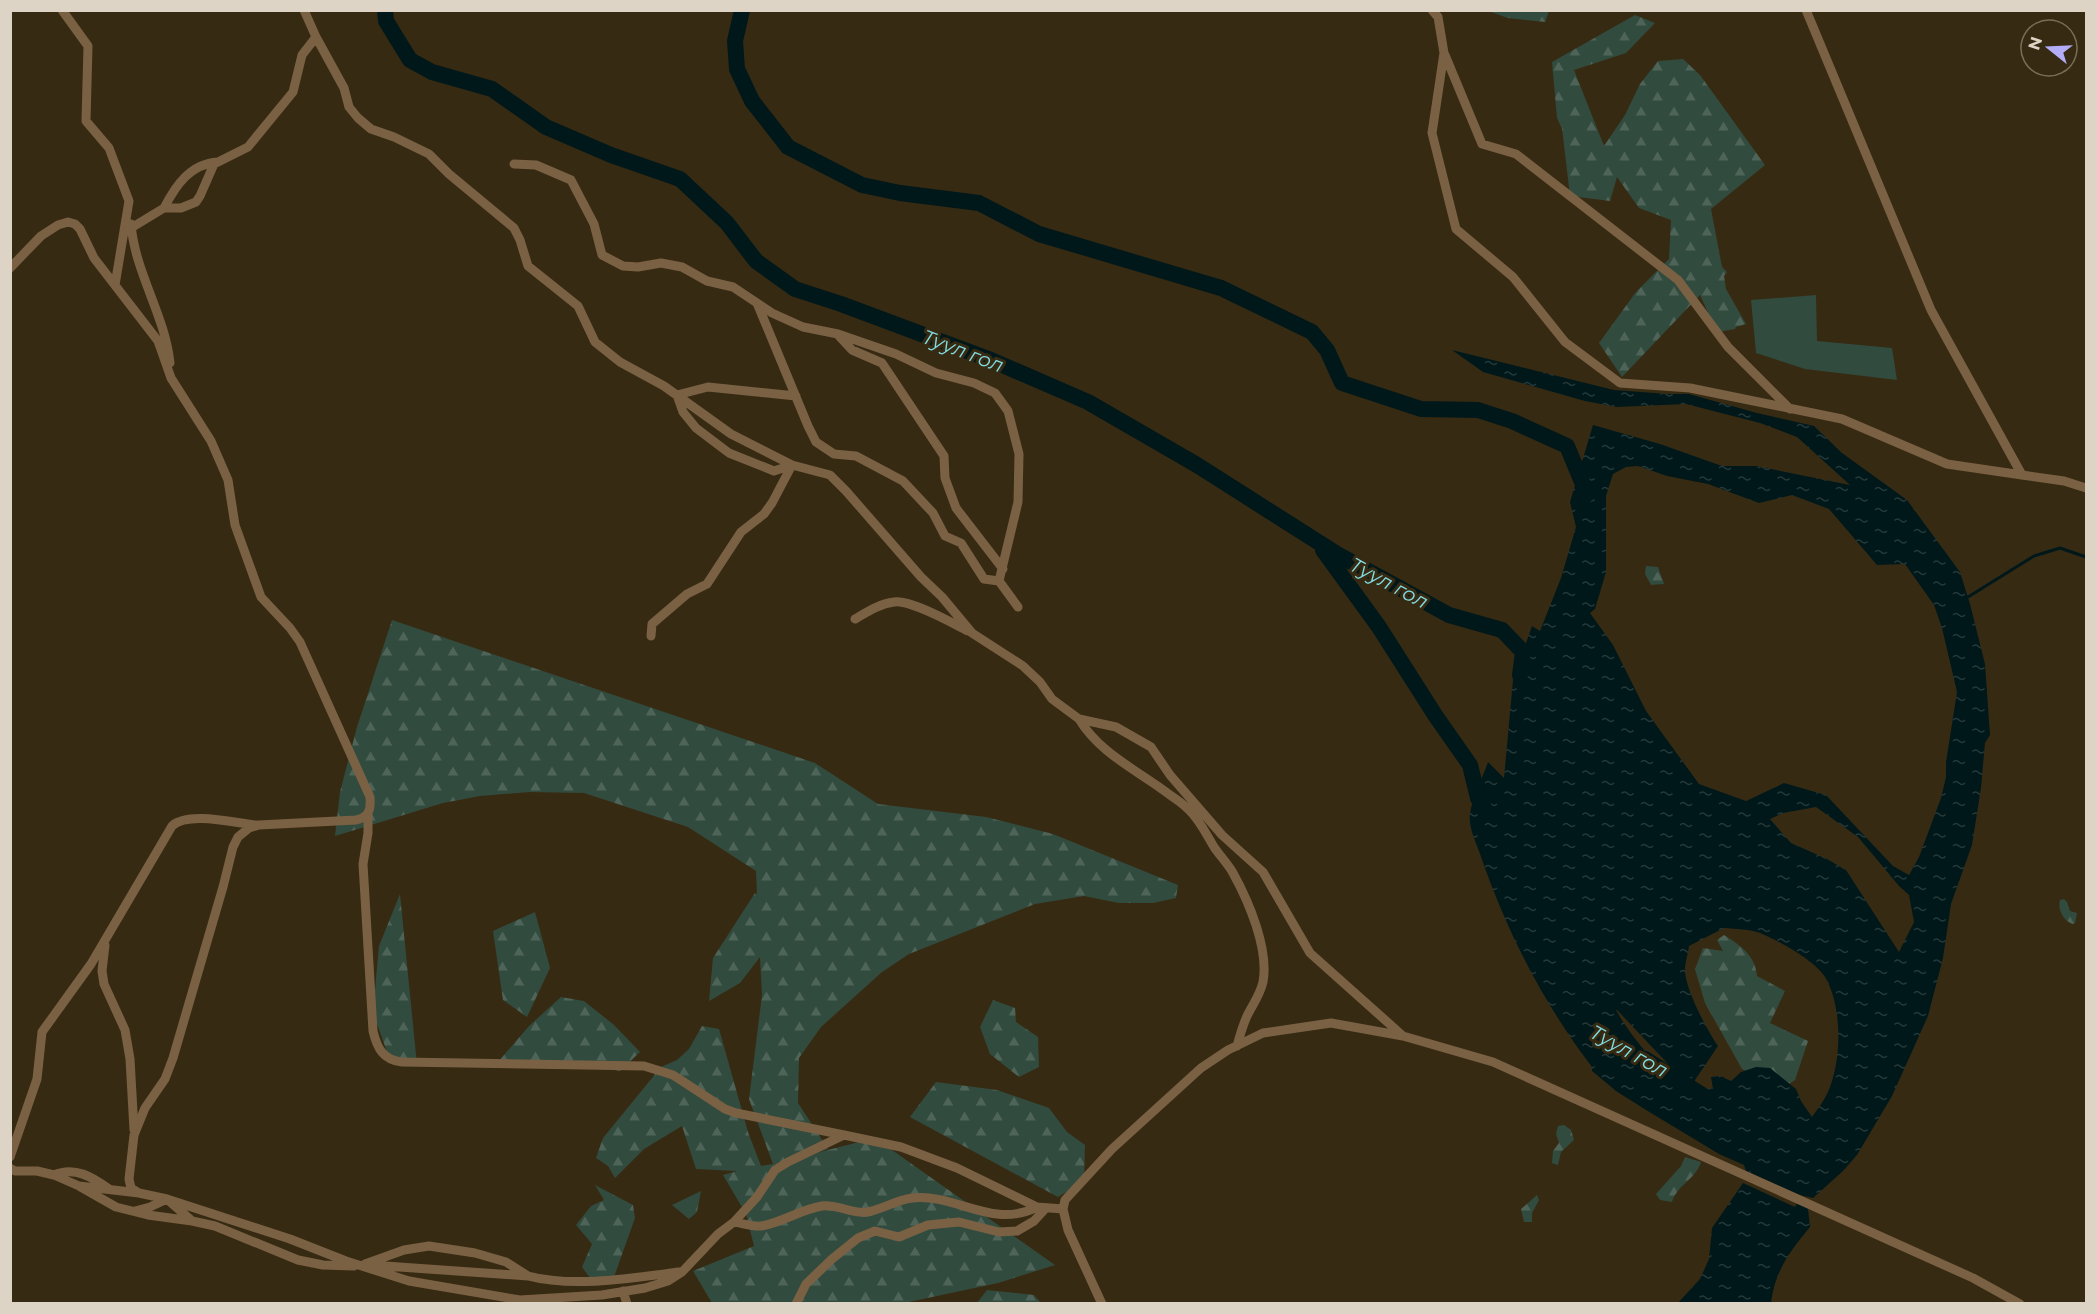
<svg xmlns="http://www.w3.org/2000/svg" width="2097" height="1314" viewBox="0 0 2097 1314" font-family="Montserrat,sans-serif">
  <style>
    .green { fill: #314b3e }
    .forest { fill: url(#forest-firs) }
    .water { fill: url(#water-ripples); fill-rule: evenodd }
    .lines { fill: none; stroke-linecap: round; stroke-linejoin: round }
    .stream { stroke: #00181a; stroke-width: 3 }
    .river { stroke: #00181a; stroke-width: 16 }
    .street { stroke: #7a6144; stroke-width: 9 }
    .labels { text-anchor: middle; stroke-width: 6; stroke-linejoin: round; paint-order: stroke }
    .water-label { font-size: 20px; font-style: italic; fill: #81dde4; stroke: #372a12 }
  </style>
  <defs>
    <pattern id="forest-firs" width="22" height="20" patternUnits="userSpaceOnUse" patternTransform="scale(1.5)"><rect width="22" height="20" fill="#314b3e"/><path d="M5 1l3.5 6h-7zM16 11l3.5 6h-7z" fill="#4e6458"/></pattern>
    <pattern id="water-ripples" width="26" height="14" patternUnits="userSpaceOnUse" patternTransform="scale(1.5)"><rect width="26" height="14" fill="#00181a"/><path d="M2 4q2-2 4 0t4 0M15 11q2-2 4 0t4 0" fill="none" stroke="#25393a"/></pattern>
  </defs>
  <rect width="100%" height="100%" fill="#372a12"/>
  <path class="green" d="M1816,295L1817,341L1892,348L1897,380L1805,369L1756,353L1751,300Z"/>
  <path class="forest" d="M1488,11H1549L1545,22L1508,18Z
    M1635,15L1655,23L1626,53L1574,70L1604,146L1625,115L1640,84L1658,61L1683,59L1700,75L1765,165L1711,209L1722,267L1727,272L1724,276L1726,289L1746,324L1736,327L1735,329L1717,332L1700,295L1622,377L1599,343L1636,292L1669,259L1671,220L1639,208L1617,177L1610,201L1570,196L1562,128L1557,118L1552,62Z
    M1646,566L1658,567L1664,584L1651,585L1645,574Z
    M392,620L815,763L878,804L986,817L1053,834L1178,885L1176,898L1153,903H1119L1084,896L1035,904L909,954L882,972L821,1027L799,1058L798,1103L828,1149L816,1153L875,1138L1055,1265L998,1283L904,1303H712L693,1271L754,1246L746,1214L723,1175L737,1171L696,1169L682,1126L644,1149L615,1178L608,1166L596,1158L603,1138L661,1067L677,1060L689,1049L702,1026L719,1029L748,1132L761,1166L773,1164L749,1099L762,995L760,957L740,983L709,1001L713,958L755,893L757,894L756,871L688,827L584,793L530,792L480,796L443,803L335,836L340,792L357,727Z
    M400,894L417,1065L388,1055L373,1012L379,946Z
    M2064,899L2067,902L2070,911L2077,913L2075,923L2073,924C2064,922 2057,909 2060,900Z
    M535,912L550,968L527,1017L503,1000L493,931Z
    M1724,935C1741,946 1755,955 1757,976L1785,991L1770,1023L1808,1041L1795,1080L1781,1089L1742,1069L1705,1003L1695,969L1703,948L1723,951L1717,940Z
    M561,997L584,1001L614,1025L640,1052L620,1071L573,1062H498L529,1026Z
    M993,1000L1015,1008L1016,1022L1038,1037L1039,1067L1019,1077L990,1054L980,1027Z
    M936,1082L997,1090L1049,1108L1067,1132L1085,1145L1084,1181L1058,1197L910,1117Z
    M1564,1125L1571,1130L1574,1140L1561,1152L1558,1165L1552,1163L1553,1151L1559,1143L1556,1134L1558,1126Z
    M1685,1157L1701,1162C1696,1179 1677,1185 1672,1202L1660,1200L1656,1194L1681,1166Z
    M595,1185L633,1205L635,1218L614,1277L590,1278L582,1267L592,1244L576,1225L591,1206L604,1200Z
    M701,1191L697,1212L689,1219L672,1205Z
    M1537,1195L1539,1200L1532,1213V1222H1524L1521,1209Z
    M987,1290L1034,1295L1041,1303H977Z"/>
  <path class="water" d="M1452,350L1614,390L1668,394H1689L1757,413L1814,426L1842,453L1907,500L1960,572L1970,604L1985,664L1990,735L1985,743L1981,788L1972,845L1951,904L1943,958L1928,1016L1892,1096L1857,1155L1843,1171L1813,1198L1800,1195L1746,1171L1744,1165L1719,1154L1646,1110L1616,1091L1592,1071V1067C1543,1003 1506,930 1480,854C1476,842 1468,827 1470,814C1472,798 1483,777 1488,762L1504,778L1513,680L1532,626L1540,631L1561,578L1576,527L1570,502L1593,425L1660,444L1722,466H1756L1850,485L1797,437L1760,423L1686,404L1617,407L1585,401L1483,372ZM1638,466L1667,476L1708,484L1759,503L1792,495L1829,509L1877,565L1905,564L1934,605L1942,628L1957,692L1946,762V777L1941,798L1919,857L1909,875L1893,866L1826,795L1784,783L1746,801L1699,784L1646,711L1613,645L1590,613L1595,609L1606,572V496L1613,474L1626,467ZM1816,807L1858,837L1899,886L1909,895L1914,922L1899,952L1846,870L1827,859L1791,843L1770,819L1783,813ZM1724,928C1735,929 1750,929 1760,933C1779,941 1814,960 1825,977C1843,1007 1842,1063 1827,1094C1823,1102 1817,1110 1812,1117L1801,1101L1796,1089L1770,1068L1756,1067L1741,1072L1731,1081L1721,1076L1711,1077L1713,1089L1691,1086L1718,1046C1707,1030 1685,989 1685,970C1685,963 1688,954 1689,946ZM1616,1010H1617L1688,1085C1664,1080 1628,1032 1616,1010Z
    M1743,1183L1795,1207L1798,1201L1808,1209L1810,1227C1790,1251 1775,1271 1771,1303L1677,1304L1700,1279L1709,1259L1712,1228Z"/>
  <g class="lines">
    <path class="stream" d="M1968,597L2034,556L2060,548L2086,557"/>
    <path class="river" d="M385,10L386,21L410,60L432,72L492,89L546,127L611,155L680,179L727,223L756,261L795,289L841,304L991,360L1088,402L1197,465L1337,554L1449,615L1502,630L1523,652L1520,675
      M742,10L735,41L737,69L752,101L788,147L862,185L900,193L979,203L1039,234L1221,288L1312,332L1327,350L1342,383L1421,409L1478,410L1512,421L1567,446L1587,494
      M1323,550L1379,627L1435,715L1470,765L1478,798L1486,811
      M1645,1059L1707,1098"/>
    <path class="street" d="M62,10L88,46L86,121L109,148L129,201L115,285
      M304,10L316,37L344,88L349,107L358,118L371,129L394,137L429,154L449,174L514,228L520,240L528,266L578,306L595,342L620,362L664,386L731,434L792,465L830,475L846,491L921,577L942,597L972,633L1023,666L1040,682L1052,699L1079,719L1116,727L1151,747L1170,775L1222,835L1263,872L1310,953L1403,1036
      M1432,10L1438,17L1444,53L1432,133L1456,229L1513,277L1565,342L1620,383L1690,388L1842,419L1947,464L2022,475
      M1806,10L1931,310L2022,475L2064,481L2086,488
      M1445,55L1482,144L1516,154L1678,280L1728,347L1790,409
      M514,164L536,165L571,180L594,224L602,255L623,266L638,267L661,263L682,267L707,281L733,287L772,313L803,327L838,334L896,354L936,373L974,383L995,393L1008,411L1019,454L1018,502L999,581
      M164,208C176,185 190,164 218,162
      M131,224C135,273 165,315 170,363
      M131,228L164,208H181L196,202L200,196L214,164L248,147L293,92L302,55L316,37
      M10,268L41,236L58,225L68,222L75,224L80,229L94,258L158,341L171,378L211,441L228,480L235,525L261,597L290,628L300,642L370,797C371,810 369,817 356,820L259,825L249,828L238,837L233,847L223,887L173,1058L165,1079L145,1108L134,1135L129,1179L131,1188L139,1193L167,1199L290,1239L346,1261L409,1281L520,1300L602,1295L645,1288L668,1281L682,1272L718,1234L734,1222C742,1223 753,1227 761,1226C782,1223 801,1209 822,1206C838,1204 854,1215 868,1212C882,1209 897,1200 912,1198C956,1193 992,1230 1037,1207
      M757,303L808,426L816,442L834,454L856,456L903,481L933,513L945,536L961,543L984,579L999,581L1018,607
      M839,336L852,350L882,363L944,456L945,478L956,508L1003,569
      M792,465L774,471L729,453L696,428L683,412L677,395L708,387L796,396
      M855,619C867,612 879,604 894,602C910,599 952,623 968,631
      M651,636L652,624L687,594L707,584L741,532L764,514L772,503L792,465
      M1079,719C1100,754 1139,771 1170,795C1176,799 1183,804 1188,809C1200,820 1206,834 1214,847C1220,856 1228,864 1233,873C1249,902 1269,949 1263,982C1260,995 1253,1004 1247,1016C1243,1025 1240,1035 1237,1046
      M368,814V833L363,864L373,1031C377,1048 383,1060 402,1062L644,1066L673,1075L725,1109L736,1113L844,1135
      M105,945L102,971L104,984L125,1030L130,1059L134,1130
      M10,1157L37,1079L42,1032L91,964L172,826C188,811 235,823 256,825
      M10,1168L15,1171H37L54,1175L79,1186L139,1193
      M54,1175C75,1166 92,1177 109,1189
      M79,1186L116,1207L148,1215L192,1221L215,1226L298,1260L323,1265L354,1266
      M135,1211L150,1207L167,1199L192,1221
      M734,1222L757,1197L775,1170L788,1162L844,1135L901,1147L957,1168L1037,1207L1063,1209
      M365,1264L404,1250L429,1246L475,1253L506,1262L528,1276
      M371,1265L528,1276C574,1288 633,1278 679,1272
      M623,1291L627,1304
      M796,1304L806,1284L832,1259L858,1238L875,1231L899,1237L928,1225L959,1222L999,1232L1017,1231L1034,1221L1045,1209
      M1102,1304L1068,1230L1063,1209L1065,1200L1112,1149L1201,1068L1228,1050L1263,1033L1331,1023L1403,1036L1493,1062L1973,1278L2020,1304"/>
  </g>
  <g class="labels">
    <g class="water-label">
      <text transform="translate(963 351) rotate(21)" y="7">Туул гол</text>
      <text transform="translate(1389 583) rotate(28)" y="7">Туул гол</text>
      <text transform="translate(1629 1051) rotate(29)" y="7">Туул гол</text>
    </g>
  </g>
  <rect width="2097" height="1314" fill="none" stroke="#ddd4c6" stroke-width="24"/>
  <g transform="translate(2049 48) rotate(288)"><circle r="28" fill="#372a12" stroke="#796e5a" stroke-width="1.5"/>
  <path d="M0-4.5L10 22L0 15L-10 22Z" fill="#b3adf9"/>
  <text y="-9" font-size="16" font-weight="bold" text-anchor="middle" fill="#ddd4c6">N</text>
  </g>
</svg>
